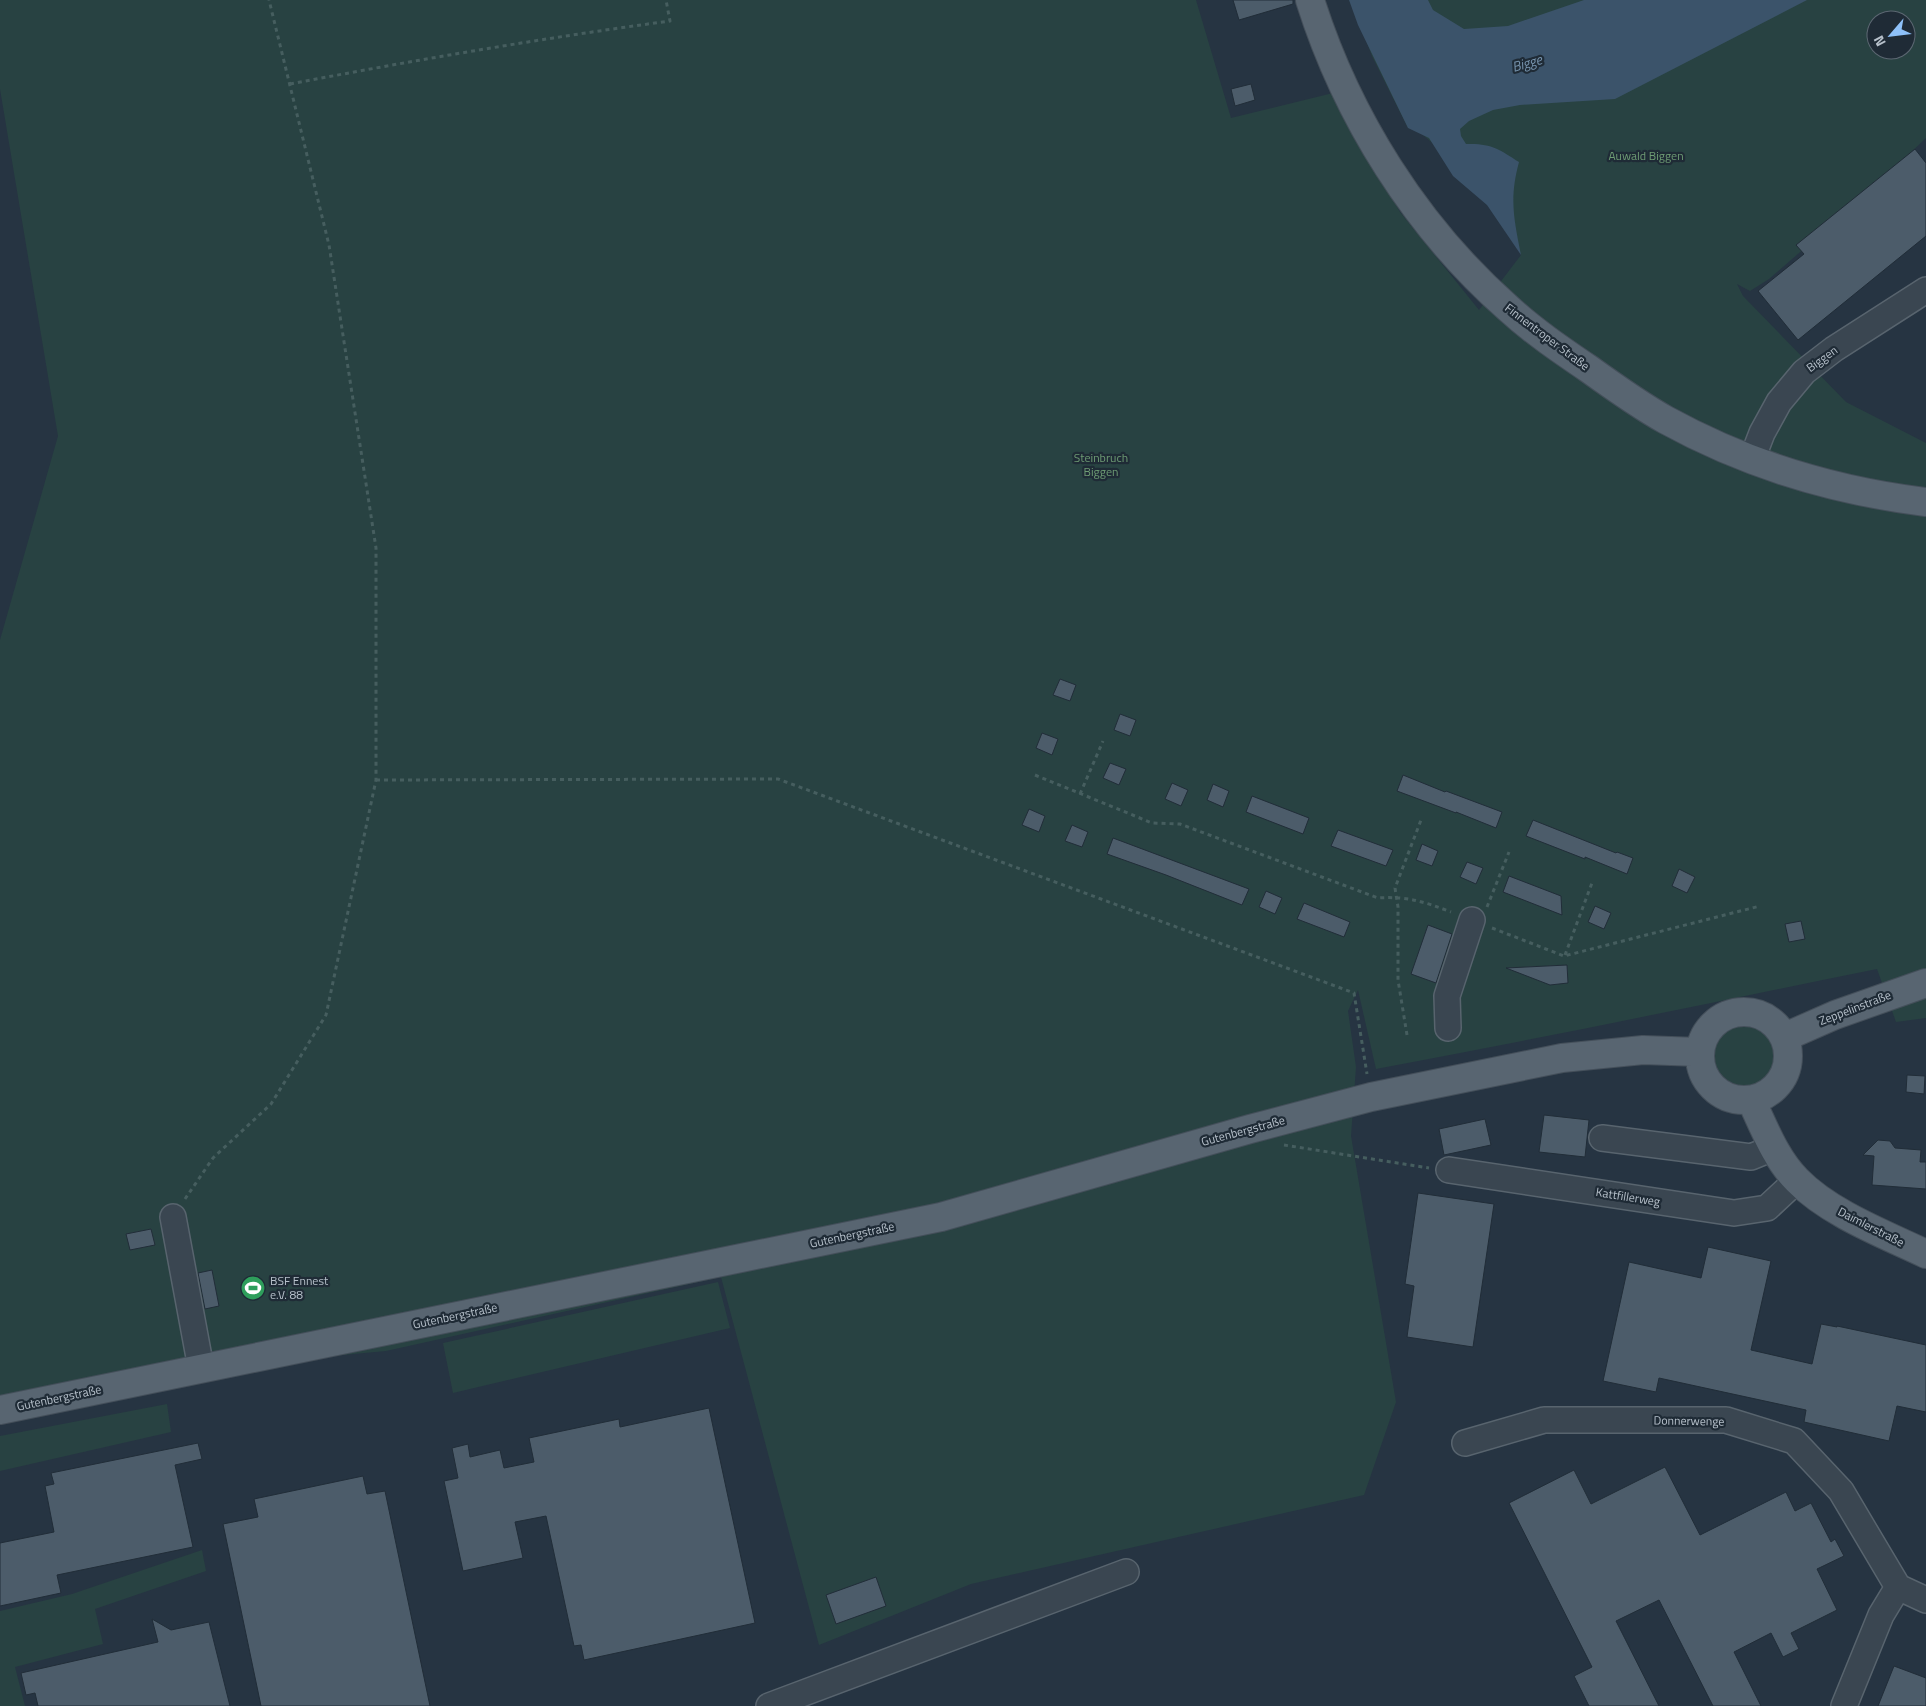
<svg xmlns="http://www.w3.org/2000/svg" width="1926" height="1706" viewBox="0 0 1926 1706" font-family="'Titillium Web',sans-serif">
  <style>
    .green { fill: #284242; fill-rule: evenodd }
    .water { fill: #3b536a }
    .building { fill: #4c5c6a; stroke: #212d38 }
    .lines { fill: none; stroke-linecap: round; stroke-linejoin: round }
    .minor-casing { stroke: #58646e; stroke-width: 28 }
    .major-casing { stroke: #444f5a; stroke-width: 30 }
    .path { stroke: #465e5f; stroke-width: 3; stroke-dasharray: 4 4; stroke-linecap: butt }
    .minor { stroke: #3a4651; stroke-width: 25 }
    .major { stroke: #586571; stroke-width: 28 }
    .labels { text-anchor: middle; stroke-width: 4.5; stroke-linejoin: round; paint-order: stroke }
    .park-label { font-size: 12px; fill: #6e9c74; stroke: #1f2b36 }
    .street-label { font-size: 12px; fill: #b7c1cb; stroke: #1f2b36 }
    .poi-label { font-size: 12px; fill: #b7c1cb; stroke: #1f2b36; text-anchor: start }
    .water-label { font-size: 14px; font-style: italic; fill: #7794ae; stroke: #1f2b36 }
  </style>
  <rect width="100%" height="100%" fill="#263442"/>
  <path class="green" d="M0,0H1196L1231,118L1333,93L1400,212L1479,310L1521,255L1507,228L1437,147L1416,129L1408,128L1372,56L1351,0H1926V138L1866,195L1769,279L1750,291L1737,284L1743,296L1846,402L1926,443V1018L1896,1022L1877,969C1710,1003 1543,1038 1376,1069L1358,990L1348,1011L1356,1067L1351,1136L1396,1402L1364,1495L971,1584L819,1645L721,1277L386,1351L201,1368L0,1403V640L58,436L0,89ZM1876,20H1906V50H1876Z
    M1714 1054a32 32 0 1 1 64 0a32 32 0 1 1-64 0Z
    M718,1282L730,1328L453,1393L443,1343Z
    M167,1404L171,1432L0,1471V1436Z
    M202,1550L206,1571L95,1609L103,1644L15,1667L25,1706H0V1611L72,1594Z"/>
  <path class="water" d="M1349,0H1428L1433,10L1464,29L1508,26L1584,0H1807L1615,99L1520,105L1493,110L1469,121L1460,129L1461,136L1466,144C1491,143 1499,149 1519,162C1509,199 1514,219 1521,255L1487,205L1453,176L1429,138L1408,128L1358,25Z"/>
  <path class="building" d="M1233,0H1293V4L1239,20Z
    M1251,84L1255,100L1235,106L1231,89Z
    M1915,149L1926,163V236L1798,340L1758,291L1804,254L1796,245Z
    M1060,679L1076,685L1070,701L1053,695Z
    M1120,714L1136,720L1130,736L1114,730Z
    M1042,733L1058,739L1052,755L1036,748Z
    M1110,763L1126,769L1119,785L1103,778Z
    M1403,775L1445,792L1446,791L1502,812L1496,828L1456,812V813L1397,791Z
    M1172,783L1188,790L1181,806L1165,799Z
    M1213,784L1229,791L1223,807L1207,800Z
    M1252,796L1309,818L1303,834L1246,812Z
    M1029,809L1045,816L1039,832L1022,825Z
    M1533,820L1616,853L1617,852L1633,858L1627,874L1585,857V859L1526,836Z
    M1072,825L1088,832L1082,847L1065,841Z
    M1338,830L1393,850L1386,866L1331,846Z
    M1113,838L1249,889L1242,905L1166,875L1107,854Z
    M1422,844L1438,851L1432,866L1416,860Z
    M1467,862L1483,868L1476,884L1460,877Z
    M1679,869L1695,877L1687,893L1672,886Z
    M1509,876L1561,896L1562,915L1503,892Z
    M1266,891L1282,898L1275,914L1259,907Z
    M1304,903L1350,922L1344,937L1297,919Z
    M1595,906L1611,913L1604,929L1588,922Z
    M1801,921L1805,939L1789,942L1785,924Z
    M1428,925L1452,934L1436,983L1411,974Z
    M1567,965L1568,983L1550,985L1506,968Z
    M1907,1075L1925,1076L1924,1094L1906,1092Z
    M1544,1115L1589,1120L1585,1157L1539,1152Z
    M1485,1119L1491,1145L1444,1155L1439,1129Z
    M1878,1140L1890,1141L1895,1148L1921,1150L1920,1162H1926V1189L1872,1185L1874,1156L1863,1155Z
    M1418,1193L1494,1204L1473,1347L1407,1337L1414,1286L1405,1284Z
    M151,1229L155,1245L130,1250L126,1234Z
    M1708,1247L1771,1261L1751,1350L1812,1364L1821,1324L1837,1327V1326L1926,1345V1412L1897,1406L1889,1441L1804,1422L1806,1410L1659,1378L1656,1392L1603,1381L1629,1262L1701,1278Z
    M212,1270L219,1306L205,1309L198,1273Z
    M709,1408L755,1623L584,1660L581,1645L574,1646L546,1516L515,1522L523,1558L463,1571L444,1481L458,1478L452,1448L468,1444L470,1457L500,1450L504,1468L534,1462L529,1438L619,1419L620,1427Z
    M198,1443L202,1459L175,1465L193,1547L57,1575L61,1593L0,1606V1543L54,1532L45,1486L54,1484L51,1473Z
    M1665,1467L1700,1535L1786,1492L1795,1511L1811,1503L1831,1542L1835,1539L1844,1556L1817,1569L1837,1610L1791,1633L1799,1649L1783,1657L1771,1633L1734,1652L1761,1706H1713L1659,1600L1616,1621L1659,1706H1589L1574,1676L1592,1667L1509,1503L1574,1470L1591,1504Z
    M363,1476L367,1494L385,1491L430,1706H261L223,1524L258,1517L254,1499Z
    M876,1577L886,1606L836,1624L826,1595Z
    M152,1619L171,1630L209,1622L230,1706H38L35,1693L26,1695L21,1673L158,1642Z
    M1894,1666L1926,1678V1706H1878Z"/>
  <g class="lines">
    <defs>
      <path id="minor" d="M1752,459L1762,433L1779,402L1804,372L1834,349L1926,290
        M1448,1028L1447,996L1472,920
        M1602,1138L1751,1157L1773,1148
        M1449,1170L1734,1213L1767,1208L1797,1180
        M173,1217L201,1368
        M1465,1443L1544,1420H1726L1794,1441L1841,1491L1898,1587L1926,1600
        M769,1706L1126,1572
        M1844,1706L1881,1615L1898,1587"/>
      <path id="major" d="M1310,0C1347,117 1416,227 1508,308C1533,331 1561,350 1589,369C1614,387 1639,405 1666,420C1746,464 1836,491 1926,502
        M1700 1056a44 44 0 1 1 88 0a44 44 0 1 1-88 0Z
        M1785,1037L1835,1015L1926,983
        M1751,1100C1764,1127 1775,1158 1797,1180C1829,1213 1884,1234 1926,1254
        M0,1410L941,1217L1250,1129L1371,1097L1562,1058L1643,1050L1699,1052"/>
    </defs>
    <use href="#minor" class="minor-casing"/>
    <use href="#major" class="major-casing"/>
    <path class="path" d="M290,84C416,60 543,38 670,21L666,0
      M1035,775L1152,823L1180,824L1378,898C1407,896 1425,902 1451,912
      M376,780L778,779L1354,993L1367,1074
      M1080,794L1103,741
      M1487,907L1509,852
      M1492,928L1564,956L1760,906
      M1565,955L1592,883
      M1407,1035L1398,980V907L1395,888L1421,820
      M1284,1145L1429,1168
      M185,1199L213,1158L271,1104L326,1015L376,780V548L329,245L269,0"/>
    <use href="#minor" class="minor"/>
    <use href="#major" class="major"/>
  </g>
  <defs>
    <symbol id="stadium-disc" viewBox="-11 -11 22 22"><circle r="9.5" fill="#2e9e5b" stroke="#1f2b36"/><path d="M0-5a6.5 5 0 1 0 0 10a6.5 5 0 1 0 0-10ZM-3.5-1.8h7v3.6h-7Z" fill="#fff"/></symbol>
  </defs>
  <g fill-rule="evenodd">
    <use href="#stadium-disc" x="239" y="1274" width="28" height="28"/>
  </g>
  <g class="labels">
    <g class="park-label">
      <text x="1646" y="160">Auwald Biggen</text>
      <text x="1101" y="462">Steinbruch<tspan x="1101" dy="14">Biggen</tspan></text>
    </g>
    <g class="street-label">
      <text transform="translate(1547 337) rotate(37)" y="4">Finnentroper Straße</text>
      <text transform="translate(1822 359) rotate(-36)" y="4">Biggen</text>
      <text transform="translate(1855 1008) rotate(-21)" y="4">Zeppelinstraße</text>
      <text transform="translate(1243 1131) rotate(-15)" y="4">Gutenbergstraße</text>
      <text transform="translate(1628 1197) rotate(9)" y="4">Kattfillerweg</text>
      <text transform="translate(1871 1227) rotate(27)" y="4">Daimlerstraße</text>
      <text transform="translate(852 1235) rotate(-12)" y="4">Gutenbergstraße</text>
      <text transform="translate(455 1316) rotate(-12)" y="4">Gutenbergstraße</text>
      <text transform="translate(59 1398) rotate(-12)" y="4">Gutenbergstraße</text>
      <text transform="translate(1689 1421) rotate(1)" y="4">Donnerwenge</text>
    </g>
    <g class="poi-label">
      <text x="270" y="1285">BSF Ennest<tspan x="270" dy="14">e.V. 88</tspan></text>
    </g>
    <g class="water-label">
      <text transform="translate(1527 63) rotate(-16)" y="5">Bigge</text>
    </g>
  </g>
  <g transform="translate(1891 35) rotate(242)"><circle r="24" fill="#1f2b36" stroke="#5c6772"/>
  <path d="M0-4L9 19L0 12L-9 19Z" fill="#8ec1f9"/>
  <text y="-8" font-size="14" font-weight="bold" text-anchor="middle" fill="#b7c1cb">N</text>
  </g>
</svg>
